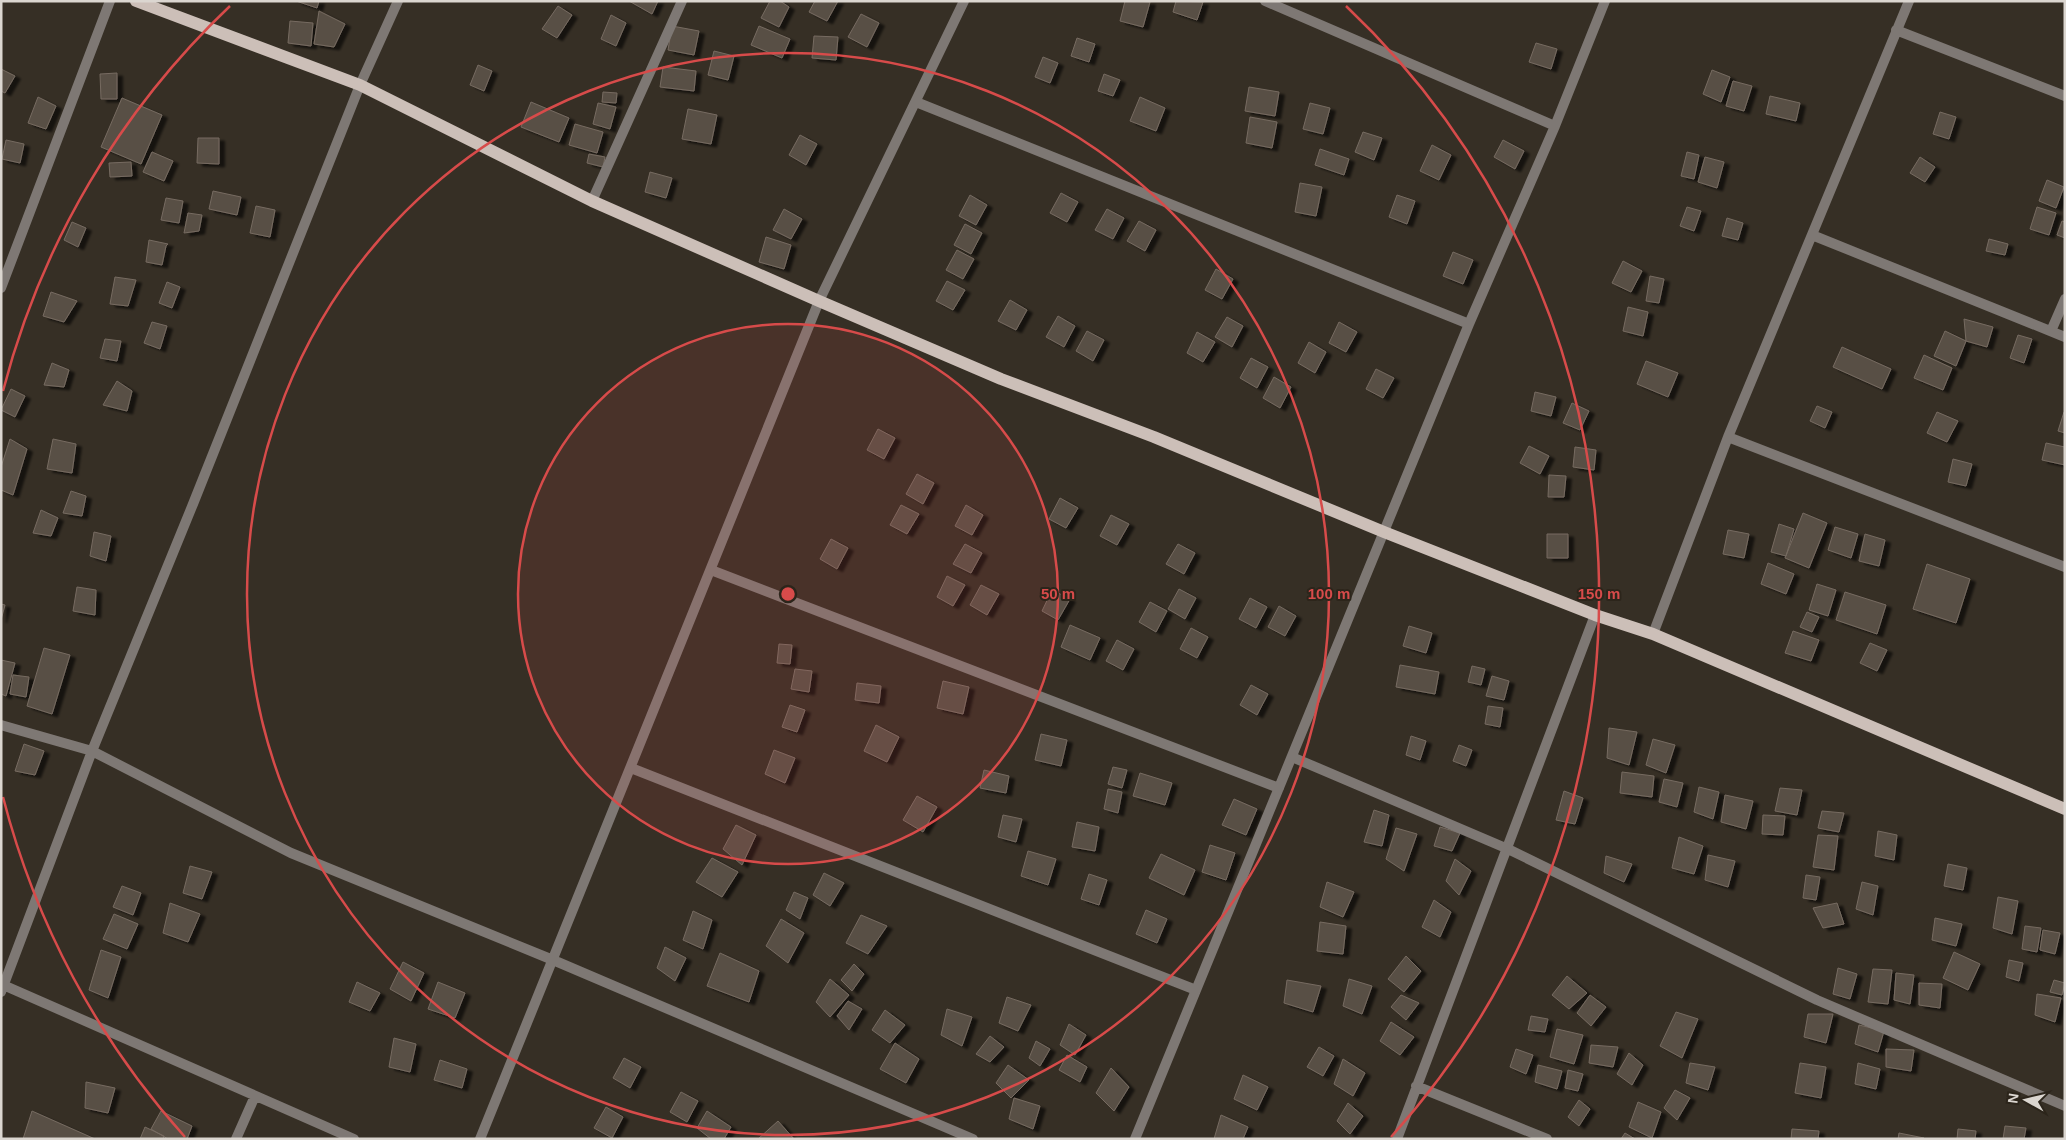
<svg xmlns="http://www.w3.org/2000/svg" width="2066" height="1140" viewBox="0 0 2066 1140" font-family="Arial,sans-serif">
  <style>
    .building { fill: #594f45; stroke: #766b61; filter: url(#shadow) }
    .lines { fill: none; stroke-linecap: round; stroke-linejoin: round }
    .minor { stroke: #7e7874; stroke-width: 10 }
    .primary { stroke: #ccbfb8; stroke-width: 12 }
    .ring { fill: none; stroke: #d74b4a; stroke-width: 2.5 }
    .centre { fill: #d74b4a; stroke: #2c251b; stroke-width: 2.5 }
    .ring-label { font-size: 15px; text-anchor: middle; font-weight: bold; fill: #d74b4a; stroke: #2c251b; stroke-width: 4; stroke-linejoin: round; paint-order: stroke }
  </style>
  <defs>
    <filter id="shadow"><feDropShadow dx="5.5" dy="3" stdDeviation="1" flood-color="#0009"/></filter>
  </defs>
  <rect width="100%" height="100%" fill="#362f25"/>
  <path class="building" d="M296,1H319L317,8Z
    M629,1H658L652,14Z
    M770,1H780L789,7L779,27L761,18Z
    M815,1H838L827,21L809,12Z
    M1125,1L1150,2L1143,27L1120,21Z
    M1176,1L1203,2L1197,20L1173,12Z
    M558,6L572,15L557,38L542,29Z
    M319,11L345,24L334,47L314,44Z
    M861,14L879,23L867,47L848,37Z
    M611,15L626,23L616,46L601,39Z
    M290,21L313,23L311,46L288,43Z
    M672,26L699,31L694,55L668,50Z
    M759,26L790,39L782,58L751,45Z
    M814,36L838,37L836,60L812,58Z
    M1077,38L1095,44L1089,62L1071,56Z
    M1536,43L1557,49L1551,69L1529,62Z
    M714,51L734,56L728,80L708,75Z
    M1043,57L1058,63L1050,83L1035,77Z
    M478,65L492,71L484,91L470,85Z
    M663,67L696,71L694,91L660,87Z
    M1,69L15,76L5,93L1,91Z
    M1712,70L1730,77L1721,102L1703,94Z
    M117,73V99H101L100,74Z
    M1104,74L1120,80L1113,96L1098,91Z
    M1733,81L1752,86L1744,111L1726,106Z
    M1249,87L1279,92L1275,116L1245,111Z
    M603,92L617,93L616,103L602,102Z
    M1770,96L1800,103L1796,121L1766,114Z
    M38,97L56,106L46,129L28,123Z
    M1140,97L1165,108L1156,131L1130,121Z
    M122,98L162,115L141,164L101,147Z
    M531,102L569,118L559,142L521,127Z
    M598,103L616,107L610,129L593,124Z
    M1310,103L1330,108L1323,134L1303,129Z
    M688,109L717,115L711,144L682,139Z
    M1940,112L1956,117L1949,139L1933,134Z
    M1250,117L1277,122L1272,148L1246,143Z
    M575,124L603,132L597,153L569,145Z
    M1363,132L1382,138L1374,160L1355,152Z
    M800,135L817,144L806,165L789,155Z
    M198,138H219V164L197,163Z
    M6,140L24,144L20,163L2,159Z
    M1503,140L1524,151L1515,169L1494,157Z
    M1432,145L1451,155L1439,180L1420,171Z
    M1320,149L1349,159L1344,175L1315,165Z
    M152,152L173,161L164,181L143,172Z
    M1687,152L1699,155L1694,179L1681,176Z
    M589,154L605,157L603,167L587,163Z
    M1705,157L1724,162L1717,188L1698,182Z
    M1920,157L1935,167L1925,182L1910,173Z
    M131,162L132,176L110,177L109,163Z
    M650,172L672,178L666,198L645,192Z
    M2047,180L2064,187L2056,208L2039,201Z
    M1300,183L1322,187L1316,216L1295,212Z
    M213,191L241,197L237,215L209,209Z
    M1061,193L1078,202L1067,222L1050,213Z
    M970,195L987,205L976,225L959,216Z
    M1397,195L1415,201L1407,224L1389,217Z
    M166,198L183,201L179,223L161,220Z
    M256,206L275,210L270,237L250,233Z
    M1687,207L1701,211L1694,231L1680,226Z
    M2037,207L2056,213L2049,235L2030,229Z
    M784,209L802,219L791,239L773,230Z
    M1107,209L1124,218L1113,239L1095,230Z
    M188,213L202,215L199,231L184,233Z
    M1727,218L1743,223L1738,240L1722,236Z
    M1139,221L1156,230L1145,251L1127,241Z
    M2062,221L2065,222V238L2057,235Z
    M72,222L86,228L78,247L64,240Z
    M965,224L982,233L971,254L954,245Z
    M766,237L791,245L784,269L759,262Z
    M1989,239L2008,244L2005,255L1986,251Z
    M149,240L168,244L166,246L162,265L146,262Z
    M957,250L974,259L963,279L946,270Z
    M1453,252L1473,260L1463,284L1443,276Z
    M1623,261L1642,271L1631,292L1612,283Z
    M1216,269L1233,279L1222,299L1205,290Z
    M1650,276L1664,279L1659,303L1646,301Z
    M115,277L136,280L128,306L110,304Z
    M947,281L965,290L953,310L936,301Z
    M167,282L180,287L172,308L159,303Z
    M51,292L77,301L64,322L43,316Z
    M1010,300L1027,310L1016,330L998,321Z
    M1628,307L1648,312L1643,336L1623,331Z
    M1058,316L1075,326L1064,347L1046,337Z
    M1227,317L1243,326L1232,347L1215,337Z
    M1964,319L1993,327L1987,347L1966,341Z
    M152,322L167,326L160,349L144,343Z
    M1339,322L1357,332L1346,352L1329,343Z
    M1087,331L1104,340L1093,361L1076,351Z
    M1945,331L1966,341L1956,366L1934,356Z
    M1197,332L1215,342L1203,362L1187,353Z
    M2018,335L2032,339L2024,363L2010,358Z
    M105,339L121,341L117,361L100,358Z
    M1309,342L1326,352L1315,373L1298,363Z
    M1842,347L1891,369L1882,389L1833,367Z
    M1924,355L1952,368L1943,390L1914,378Z
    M1251,358L1268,367L1257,388L1240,378Z
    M1646,361L1678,373L1668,397L1637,384Z
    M52,363L69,370L64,387L44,385Z
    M1376,369L1394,378L1383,398L1366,389Z
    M1274,377L1291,387L1280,408L1263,398Z
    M117,381L132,391L127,411L103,405Z
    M11,389L25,396L15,417L1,410Z
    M1535,392L1556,397L1551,416L1531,411Z
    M1572,403L1589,411L1580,430L1563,423Z
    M1817,406L1832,412L1825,428L1810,421Z
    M1937,412L1958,421L1947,442L1927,433Z
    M2064,412H2065V433L2058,431Z
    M878,429L895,438L884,459L867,450Z
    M10,439L27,449L13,495L1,490V467Z
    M53,439L76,444L72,473L47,469Z
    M2046,443L2065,447V465L2042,460Z
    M1529,446L1549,456L1540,474L1520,463Z
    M1575,447L1596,450L1594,470L1573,467Z
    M1953,459L1972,464L1966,486L1948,482Z
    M917,474L934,483L923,504L906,494Z
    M1549,475L1566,476L1564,497H1548Z
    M71,491L86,496L82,516L63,513Z
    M1060,498L1078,508L1066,528L1049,519Z
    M901,505L919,514L907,534L890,525Z
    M966,505L983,515L972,535L955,526Z
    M41,510L58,518L51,536L33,533Z
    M1803,513L1827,523L1809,568L1785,558Z
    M1111,515L1129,524L1117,545L1100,536Z
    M1779,524L1794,529L1786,556L1771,552Z
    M1835,527L1858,534L1851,558L1828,550Z
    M1728,530L1749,534L1744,558L1723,554Z
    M94,532L111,536L106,561L90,556Z
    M1547,534H1568V558H1547Z
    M1865,534L1885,540L1879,566L1859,561Z
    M831,539L848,548L837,569L820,559Z
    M965,544L982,553L971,573L953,564Z
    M1178,544L1195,553L1184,574L1166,564Z
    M1768,563L1794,574L1786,594L1761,584Z
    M1927,564L1970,579L1956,623L1913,609Z
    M947,576L965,585L953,606L937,597Z
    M1817,584L1836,590L1828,616L1809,610Z
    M981,585L999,594L987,615L970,605Z
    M77,587L96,590L95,615L73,611Z
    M1179,589L1196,598L1185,619L1168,609Z
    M1052,590L1070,599L1058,620L1042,611Z
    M1845,592L1886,605L1877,634L1836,620Z
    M1250,598L1267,607L1256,628L1239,619Z
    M1150,602L1167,611L1156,632L1139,622Z
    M1,604L5,605L1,620Z
    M1279,606L1296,616L1285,636L1268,627Z
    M1807,612L1819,617L1812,632L1800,627Z
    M1070,625L1100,638L1090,660L1061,647Z
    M1409,626L1432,633L1426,653L1403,646Z
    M1191,628L1208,637L1197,658L1180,649Z
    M1793,631L1819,640L1811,661L1785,653Z
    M1117,640L1134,649L1123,670L1106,661Z
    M1870,643L1887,650L1877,671L1860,663Z
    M779,644L792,645L790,664L777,663Z
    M44,648L70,655L52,714L27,706Z
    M1,660L15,663L6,696L1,694Z
    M1400,665L1439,672L1435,694L1396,687Z
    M1472,666L1485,669L1481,685L1468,682Z
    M795,669L812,671L809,692L791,689Z
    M13,675L29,677L26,697L10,694Z
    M1492,676L1509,681L1504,700L1486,696Z
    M943,681L969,687L963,714L937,708Z
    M857,683L881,686L879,703L855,700Z
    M1251,685L1268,694L1257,715L1240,705Z
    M790,705L805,710L797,732L782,727Z
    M1488,706L1503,708L1500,727L1485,724Z
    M876,725L899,737L887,762L864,751Z
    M1609,728L1637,732L1629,765L1607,758Z
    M1041,734L1067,740L1061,766L1035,760Z
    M1411,736L1426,741L1420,760L1406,755Z
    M1653,739L1675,745L1666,773L1646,765Z
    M24,744L44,751L35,775L15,771Z
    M1459,745L1472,750L1466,766L1453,761Z
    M774,750L795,758L785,783L765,774Z
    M1113,767L1127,770L1122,788L1108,784Z
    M984,770L1009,776L1006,793L980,788Z
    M1622,772L1654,776L1652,797L1620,793Z
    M1140,773L1172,783L1165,805L1133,796Z
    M1664,779L1683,783L1677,807L1659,802Z
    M1699,787L1719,792L1713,819L1694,812Z
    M1780,788L1802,790L1797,815L1775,811Z
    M1108,789L1122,792L1118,813L1104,809Z
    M1564,791L1583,798L1575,824L1556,820Z
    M1725,795L1753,801L1746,829L1721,822Z
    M917,796L937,807L923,832L903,820Z
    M1234,799L1257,809L1246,835L1222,825Z
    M1374,810L1389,815L1382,846L1364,842Z
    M1822,811L1844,813L1839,832L1818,828Z
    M1003,815L1022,819L1016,842L998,837Z
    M1763,815L1785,816L1783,835L1762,834Z
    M1077,822L1099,827L1095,851L1072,847Z
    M736,825L756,835L742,865L723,849Z
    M1440,827L1460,833L1452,851L1434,846Z
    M1396,828L1417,834L1404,871L1386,859Z
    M1878,831L1897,835L1894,860L1875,856Z
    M1818,835L1838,836L1834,870L1813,867Z
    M1679,837L1703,846L1694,874L1672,868Z
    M1210,845L1235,853L1226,880L1202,872Z
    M1028,851L1056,859L1048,885L1021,876Z
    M1161,854L1195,870L1184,895L1149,878Z
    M1708,855L1735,861L1728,887L1705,880Z
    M1606,856L1632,864L1624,882L1604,873Z
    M712,858L738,872L722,897L696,882Z
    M1455,859L1471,871L1459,895L1446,881Z
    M1948,864L1967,868L1963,890L1944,886Z
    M190,866L212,872L202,899L183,893Z
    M824,873L844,883L830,906L813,895Z
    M1089,874L1107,880L1099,905L1081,899Z
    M1806,875L1820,877L1816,900L1803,898Z
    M1327,882L1354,892L1343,917L1320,907Z
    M1862,882L1878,886L1873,915L1856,909Z
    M122,886L141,893L133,915L113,907Z
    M794,892L808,898L800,919L786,910Z
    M1998,897L2018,901L2012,934L1993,928Z
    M1434,900L1451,912L1440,937L1422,927Z
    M170,903L200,914L188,942L163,933Z
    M1837,903L1844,924L1823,928L1813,908Z
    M1146,910L1167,919L1157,943L1136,934Z
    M693,911L712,920L703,949L683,940Z
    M114,914L138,924L127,949L103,939Z
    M861,915L887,926L868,954L846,943Z
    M1935,918L1962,924L1956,946L1932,940Z
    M781,919L804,933L788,963L766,946Z
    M1320,922L1346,926L1343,954L1317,951Z
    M2025,926L2041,928L2037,952L2022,949Z
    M2043,930L2060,933L2055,954L2040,950Z
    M665,947L686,958L675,981L657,968Z
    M101,950L121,957L108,998L89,990Z
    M1954,952L1980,964L1968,990L1943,978Z
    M720,953L759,971L749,1002L707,986Z
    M1406,956L1421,971L1404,992L1388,979Z
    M2009,960L2023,963L2019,981L2006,977Z
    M403,962L424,973L411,1001L390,989Z
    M854,964L864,974L852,991L841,980Z
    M1838,968L1857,974L1850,999L1833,994Z
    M1873,969L1892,970L1888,1004L1868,1002Z
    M1896,973L1914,975L1910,1004L1894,1000Z
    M1567,976L1587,993L1569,1009L1552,995Z
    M830,979L849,995L830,1017L816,1002Z
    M1349,979L1372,986L1362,1014L1343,1006Z
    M1287,980L1321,986L1313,1012L1284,1003Z
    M2054,980L2065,983L2062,995L2050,992Z
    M357,982L380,993L370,1011L349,1002Z
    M438,982L465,993L455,1018L428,1009Z
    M1919,983L1942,984L1940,1008L1919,1005Z
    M2037,994L2061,998L2055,1022L2035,1015Z
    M1401,995L1419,1003L1406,1020L1391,1007Z
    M1590,995L1606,1007L1591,1026L1577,1013Z
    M1007,997L1031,1005L1018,1031L999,1023Z
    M848,1001L862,1009L849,1030L837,1016Z
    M947,1009L972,1017L962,1046L941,1035Z
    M885,1010L905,1025L890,1043L872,1030Z
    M1676,1012L1698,1019L1682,1058L1660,1046Z
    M1808,1014H1833L1826,1043L1804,1037Z
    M1531,1016L1548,1019L1545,1032L1528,1030Z
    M1391,1022L1414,1037L1400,1055L1380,1041Z
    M1069,1024L1086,1035L1075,1055L1060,1045Z
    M1859,1025L1884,1031L1878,1052L1855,1044Z
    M1557,1029L1583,1035L1574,1064L1550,1057Z
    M990,1036L1004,1047L990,1062L976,1054Z
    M394,1038L416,1044L410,1072L389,1067Z
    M1036,1041L1050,1049L1040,1066L1029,1058Z
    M895,1043L919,1059L906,1083L880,1069Z
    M1591,1045L1618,1047L1613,1067L1589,1063Z
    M1319,1047L1334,1056L1323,1076L1307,1067Z
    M1516,1049L1533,1055L1526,1074L1510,1067Z
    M1886,1049L1914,1050L1911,1071L1886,1067Z
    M1629,1053L1643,1065L1632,1085L1617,1074Z
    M1067,1055L1087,1067L1080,1082L1059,1070Z
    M624,1058L641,1067L630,1088L613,1078Z
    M1343,1059L1365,1073L1353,1096L1334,1084Z
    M440,1060L467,1069L462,1088L434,1080Z
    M1690,1063L1715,1067L1708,1090L1686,1083Z
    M1800,1063L1826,1067L1821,1098L1795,1093Z
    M1858,1063L1880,1069L1876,1089L1855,1084Z
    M1008,1065L1029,1080L1011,1098L996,1083Z
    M1538,1065L1562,1071L1557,1089L1535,1082Z
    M1111,1068L1129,1087L1114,1111L1096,1093Z
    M1568,1070L1583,1074L1578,1091L1565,1088Z
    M1243,1075L1268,1087L1257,1110L1234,1099Z
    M86,1082L115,1088L108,1113L85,1108Z
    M1675,1090L1690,1098L1677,1120L1664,1108Z
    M681,1092L698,1101L687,1122L670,1112Z
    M1014,1098L1040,1106L1033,1129L1009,1119Z
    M1579,1100L1590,1109L1579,1126L1568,1117Z
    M1638,1102L1661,1112L1652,1138L1629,1127Z
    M1348,1103L1363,1116L1350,1134L1337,1121Z
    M606,1107L623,1117L612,1138L594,1128Z
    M32,1111L95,1139H23Z
    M161,1111L192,1126L187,1139H168L151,1129Z
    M707,1111L731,1127L724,1139H711L697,1128Z
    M1221,1115L1248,1127L1243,1139H1214Z
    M778,1121L794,1139H758Z
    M2005,1126L2026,1128L2024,1139H2003Z
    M145,1127L164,1136L163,1139H140Z
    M1792,1129L1819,1131L1818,1139H1791Z
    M1958,1129L1976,1131L1975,1139H1957Z
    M1625,1133L1635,1139H1621Z
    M1899,1133L1924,1138L1898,1139Z"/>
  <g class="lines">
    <path class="minor" d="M1265,1L1555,126
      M1896,30L2065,96
      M916,102L1469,324
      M592,201L682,1
      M1812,235L2065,337
      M1,288L110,1
      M2051,331L2065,299
      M1728,437L2065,567
      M711,570L1279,788
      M1653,634L1728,437L1909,1
      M1,725L92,751L291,853L553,960L973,1139
      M1292,757L1508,849L1817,1000L2065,1106
      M631,768L1196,990
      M1,984L354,1139
      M1,992L92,751L193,504L360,85L398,1
      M1416,1086L1547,1139
      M236,1139L255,1096
      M480,1139L819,301L964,1
      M1135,1139L1469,324L1555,126L1605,1
      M1397,1139L1595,615"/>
    <path class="primary" d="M136,1L360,85L592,201L819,301L1001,379L1154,437L1384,532L1595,615L1653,634L2065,809"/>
  </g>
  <circle cx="788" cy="594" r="270" fill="#d74b4a" fill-opacity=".12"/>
  <g class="ring">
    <circle cx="788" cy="594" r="270"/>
    <circle cx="788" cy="594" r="541"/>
    <path d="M185 1137A811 811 0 0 1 3 797M3 391A811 811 0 0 1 230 6M1346 6A811 811 0 0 1 1391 1137"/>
  </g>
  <circle cx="788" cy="594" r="8" class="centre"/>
  <g class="ring-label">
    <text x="1058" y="599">50 m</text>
    <text x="1329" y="599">100 m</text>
    <text x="1599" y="599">150 m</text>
  </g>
  <rect width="2066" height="1140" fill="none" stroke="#dbd6d0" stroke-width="5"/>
  <g transform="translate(2026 1100) rotate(278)" stroke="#2c251b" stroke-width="4" paint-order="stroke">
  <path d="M0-4L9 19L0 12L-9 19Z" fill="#dbd6d0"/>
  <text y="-8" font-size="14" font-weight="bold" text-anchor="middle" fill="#dbd6d0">N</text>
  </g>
</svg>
